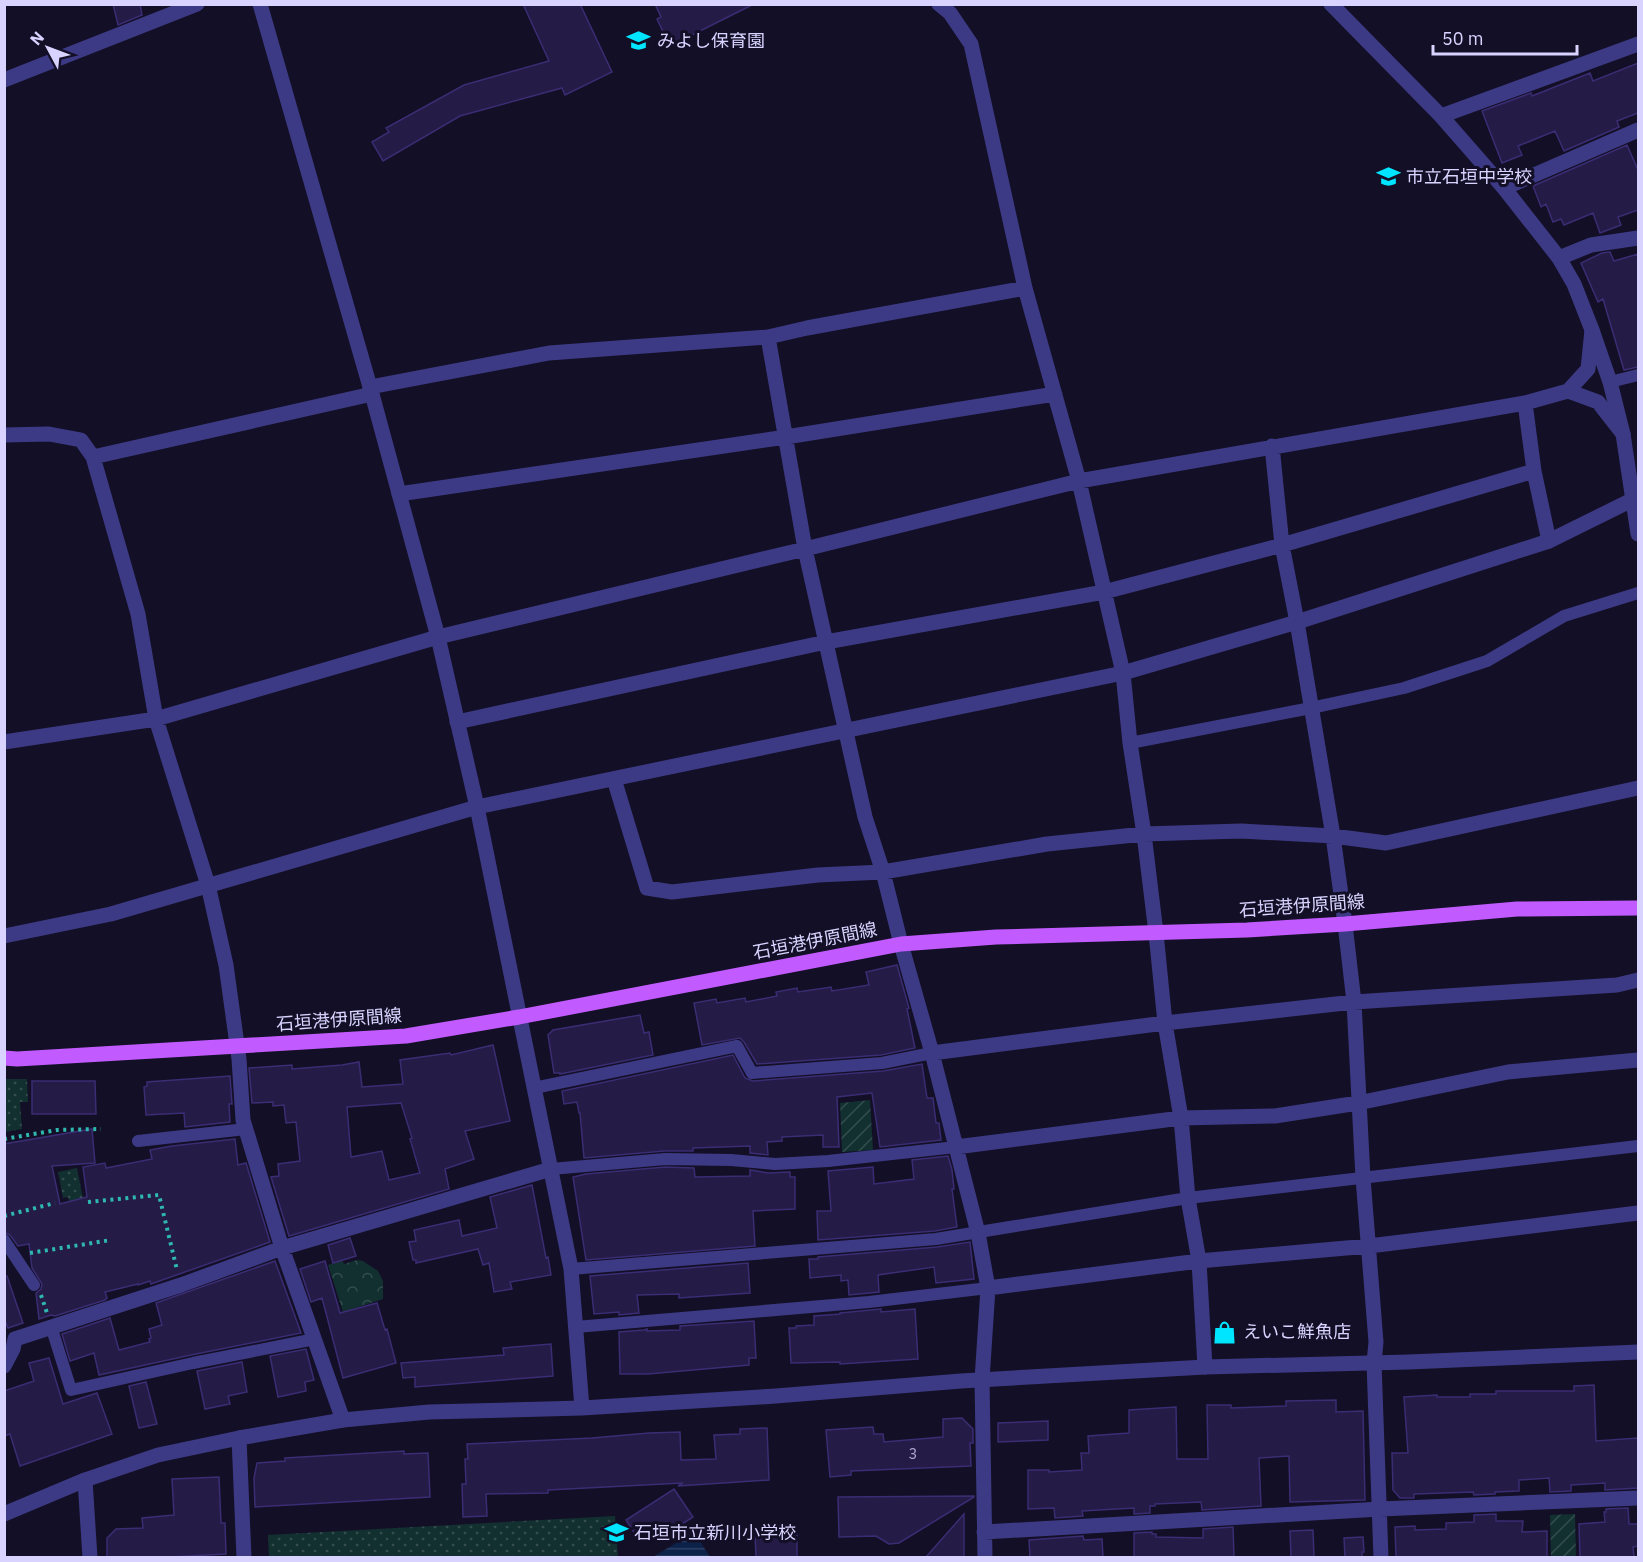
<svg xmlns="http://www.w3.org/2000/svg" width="1643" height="1562" viewBox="0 0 1643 1562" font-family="'IBM Plex Sans','Noto Sans JP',sans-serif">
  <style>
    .grass { fill: url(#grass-dots) }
    .forest { fill: url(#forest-crowns) }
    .garden { fill: url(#garden-furrows) }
    .water { fill: url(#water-rules) }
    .building { fill: #241b47; stroke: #3b2d73; stroke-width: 1.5; fill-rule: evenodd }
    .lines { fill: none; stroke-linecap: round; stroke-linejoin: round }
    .path { stroke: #2fb8b0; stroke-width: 4; stroke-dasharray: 3 4.5; stroke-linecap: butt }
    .service { stroke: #3d3a85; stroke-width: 12 }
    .minor { stroke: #3d3a85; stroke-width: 15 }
    .tertiary { stroke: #3d3a85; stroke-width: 15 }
    .primary { stroke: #c25bff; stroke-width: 15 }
    .labels { text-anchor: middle; stroke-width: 6; stroke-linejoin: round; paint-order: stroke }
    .number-label { font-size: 15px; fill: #aca6d1 }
    .poi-label { font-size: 18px; fill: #d9d4ff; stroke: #130f26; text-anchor: start }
    .street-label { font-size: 18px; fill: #d9d4ff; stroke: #130f26 }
  </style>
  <defs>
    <pattern id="grass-dots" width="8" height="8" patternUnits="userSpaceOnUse" patternTransform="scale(1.5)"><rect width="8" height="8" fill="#12302f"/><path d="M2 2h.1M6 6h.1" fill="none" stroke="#344d4e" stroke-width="1.8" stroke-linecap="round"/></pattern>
    <pattern id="forest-crowns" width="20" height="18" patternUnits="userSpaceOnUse" patternTransform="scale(1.5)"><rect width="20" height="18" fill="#12302f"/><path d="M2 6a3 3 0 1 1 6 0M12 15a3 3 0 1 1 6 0" fill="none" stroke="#344d4e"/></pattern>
    <pattern id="garden-furrows" width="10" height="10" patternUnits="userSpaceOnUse" patternTransform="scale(1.5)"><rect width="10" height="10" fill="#12302f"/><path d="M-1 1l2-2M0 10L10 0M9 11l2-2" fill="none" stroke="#344d4e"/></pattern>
    <pattern id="water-rules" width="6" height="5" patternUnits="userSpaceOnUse" patternTransform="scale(1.5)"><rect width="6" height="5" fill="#0c2248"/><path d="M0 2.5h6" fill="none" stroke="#2f4163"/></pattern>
  </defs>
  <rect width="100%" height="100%" fill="#130f26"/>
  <path class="grass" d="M5,1079H27L28,1102H20L22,1129L5,1132Z
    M77,1168L84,1204L70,1207L68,1197L63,1198L58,1172Z
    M615,1516L618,1557H269L268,1535Z"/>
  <path class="forest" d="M342,1260L344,1264L357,1260L363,1261L378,1271L383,1281V1299L343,1312L328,1265Z"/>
  <path class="garden" d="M870,1100L873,1150L842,1152L840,1103Z
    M1575,1514L1576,1557H1551L1550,1515Z"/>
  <path class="water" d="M694,1532L710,1557H653Z"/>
  <path class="building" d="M113,4H140L142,15L118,25Z
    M523,4H580L612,72L565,95L562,88L460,116L383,161L372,142L389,132L386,128L464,85L549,61Z
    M655,4H754L670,46L657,19L661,17Z
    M1638,63V113L1617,121L1619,127L1564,151L1555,131L1518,146L1522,155L1502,163L1482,111L1531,93L1532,96L1590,73L1593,81Z
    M1627,145L1638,170V210L1618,217L1621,225L1600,233L1593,213L1564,225L1561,219L1553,222L1546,204L1541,207L1533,186Z
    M1610,252L1614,261L1638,254V367L1624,370L1603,299L1598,302L1581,263L1602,253Z
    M897,965L909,1008L907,1009L915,1048L881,1055L757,1064L744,1042L740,1038L702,1045L694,1003L716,999L717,1003L745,998L746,1002L777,996L776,992L797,988L798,992L831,987L832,991L869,985L866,972Z
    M640,1015L644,1033L649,1032L653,1055L560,1074V1073H554L548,1035L553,1030Z
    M493,1045L510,1121L465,1131L474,1159L445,1169L449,1189L289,1236L271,1177L279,1176L278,1164L300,1161L296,1122L286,1123L284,1105L273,1106V1102L252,1103L249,1068L292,1065V1069L342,1065L359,1062L362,1087L403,1084L400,1060L450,1053L451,1055ZM401,1103L412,1138L410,1139L420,1173L389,1180L382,1151L351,1157L347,1107Z
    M733,1055L745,1078L753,1081L883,1071L922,1064L927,1098H933L936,1123H939L941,1140L880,1147L872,1093L837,1097L839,1147H823V1135L782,1137V1141L767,1142L768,1155L750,1153V1146L693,1148V1151H664L584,1158L580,1113H579L577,1102L564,1104L562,1091Z
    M230,1076L232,1104H229L230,1122L185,1127L184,1113L146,1115L144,1087L147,1086V1082Z
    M32,1081H95L96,1114H32Z
    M92,1129L95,1163L52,1166L60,1204L87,1197L83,1167L105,1163L106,1168L152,1159L150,1150L172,1146L235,1139L238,1165L246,1163L270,1242L151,1284L150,1281L138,1285V1284L105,1292L107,1298L105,1300L55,1316L51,1315L39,1319L36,1293L41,1289L42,1284L32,1268L29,1244L18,1246L10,1235L4,1232V1144Z
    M948,1156L952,1170L954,1189H952L957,1227L935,1231L818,1240L817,1211H831L828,1171L873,1167L874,1184L914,1179L912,1160Z
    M665,1167L694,1168L695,1177L750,1176V1170L768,1173L790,1172V1177H795V1209L753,1211L755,1246L586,1260L573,1177L586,1174Z
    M532,1185L546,1258L548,1257L551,1275L510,1282L512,1289L494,1292L489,1263L483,1265L478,1249L416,1263V1260H413L409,1242L416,1241L414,1230L459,1220L462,1236L497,1228L490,1197Z
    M350,1238L356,1256L333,1263L328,1245Z
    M970,1242L974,1279L936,1283L934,1267L878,1275L879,1292L849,1295L848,1280L841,1281V1275L810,1278L809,1259H818V1257L937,1247Z
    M275,1261L301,1333L191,1355L99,1375L94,1353L70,1361L62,1334L110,1318L119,1350L150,1342L149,1339L151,1338L149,1329L162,1325L156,1303Z
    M325,1261L340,1313L377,1303L385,1330L387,1329L396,1363L343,1378L322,1298L311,1302L300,1269Z
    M748,1263L750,1293L679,1298V1294L637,1295L639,1313L619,1315V1312L594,1314L590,1276Z
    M4,1276H7L23,1323L8,1328L4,1318Z
    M881,1309V1312L915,1309L918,1359L840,1364V1362L791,1363L789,1328H796V1326L814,1325V1316L840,1314V1313Z
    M754,1321L756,1358H749V1365L648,1374H620L619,1332L644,1330L647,1329V1331L680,1330V1326Z
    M551,1344L553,1376L415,1387V1377L403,1378L401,1363L504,1355L503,1348Z
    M306,1349L314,1380L305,1382L306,1391L278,1397L270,1356Z
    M49,1358L63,1404L97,1393L112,1434L20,1466L10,1434L4,1436V1391L34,1381L29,1363Z
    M242,1362L247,1392L228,1396L230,1404L205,1409L197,1371Z
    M146,1382L157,1424L139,1428L129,1386Z
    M1594,1385L1596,1441L1638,1438V1488L1605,1490V1483L1571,1485V1491L1550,1492L1549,1478L1519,1480V1491L1495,1492V1494L1474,1495L1473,1492L1414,1494V1498H1400L1393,1490L1392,1453H1408L1404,1397L1437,1395V1397H1470V1394H1496V1391H1574V1386Z
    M1336,1400V1412L1363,1411L1365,1500L1290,1502L1289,1456L1259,1458L1261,1506L1202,1510L1201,1502L1155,1504V1506H1150V1513L1134,1514V1508L1082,1511L1083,1516L1055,1518L1054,1508L1028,1509V1470H1049V1472L1082,1470L1081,1453H1089L1088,1436L1129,1433V1410L1176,1407L1177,1459H1208L1207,1405H1231V1408L1286,1406V1401Z
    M962,1418L973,1429V1443H970L971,1466L851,1471V1475L830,1477L826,1430L873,1427L874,1434H883L884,1442L943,1437V1419Z
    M1048,1421V1440L998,1442V1423Z
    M767,1428L769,1480L678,1486L683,1483L548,1490V1493L486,1494L487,1516L463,1517L462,1484H466L465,1459H468L467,1444L592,1438L649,1433L680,1432L681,1460L716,1459L714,1435L740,1434V1429Z
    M404,1451V1454L428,1453L430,1497L255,1507L254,1478L257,1463L285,1461V1458Z
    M219,1477L221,1523H225L226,1554L169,1557H107V1538L116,1529L143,1528L142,1518L174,1515L172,1479Z
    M674,1489L693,1517L671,1531L666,1522L639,1540L626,1520Z
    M974,1496V1497L899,1543L889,1544L876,1536L839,1537L838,1497Z
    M1628,1508L1629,1524H1638V1546L1633,1547L1634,1557H1580L1579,1524L1605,1522L1604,1512H1606V1509Z
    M964,1514V1557H926Z
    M1496,1514V1521H1523L1522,1532L1547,1531V1557H1396L1395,1527L1415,1526V1530L1446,1529V1523L1474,1522V1515Z
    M1233,1527L1234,1557H1134V1533L1152,1532V1534H1156V1537L1203,1538V1529Z
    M1313,1530L1314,1557H1291L1290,1531Z
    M797,1532V1557H756L755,1533Z
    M1083,1536L1084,1540L1102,1539L1103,1557H1030L1029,1540Z
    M1363,1537L1364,1552H1362V1557H1345L1344,1538Z"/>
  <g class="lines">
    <path class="path" d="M4,1139L57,1130L101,1129
      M88,1202L159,1195L177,1270
      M4,1216L55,1203
      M30,1253L111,1240
      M41,1295L47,1313"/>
    <path class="service" d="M1610,382L1638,375
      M1130,743L1311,708L1404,688L1487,661L1564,616L1638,593
      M534,1088L737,1046L752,1073L882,1063L932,1053
      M138,1141L246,1129
      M551,1169L665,1159L731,1160L775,1164L828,1161L956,1147
      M4,1240L34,1285
      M571,1269L936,1239L1188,1198L1638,1146
      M51,1326L71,1390L193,1363L315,1339
      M576,1327L869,1302L988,1288"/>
    <path class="minor" d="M939,4L950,13L971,44L1025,288L1079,481L1123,673L1130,743L1144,834L1156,933L1165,1023L1181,1118L1188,1198L1199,1261L1205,1367
      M1441,116L1638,44
      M1504,188L1638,130
      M1559,258L1591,245L1638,238
      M768,337L805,549L865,817L883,872L901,944L932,1053L978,1233L988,1288L982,1380L985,1558
      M370,387L549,353L768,337L807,328L1025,288
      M1568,391L1598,402L1623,434
      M1525,403L1534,471L1549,541
      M4,435L49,434L81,440L93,457L138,614L156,719L208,885L226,965L239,1059L243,1120L282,1248L343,1420
      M1272,446L1282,545L1297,622L1333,836L1345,924L1354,1002L1363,1178L1376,1342L1374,1363L1381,1558
      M93,457L372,394
      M399,494L786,437L1055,394
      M457,722L826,642L1104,592L1282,545L1534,471
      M4,742L156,719L438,637L805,549L1079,481L1525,403L1568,391L1588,369L1592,330
      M614,779L647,888L672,892L818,875L883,872L1047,844L1144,834L1241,831L1333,836L1386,843L1638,788
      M932,1053L1165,1023L1354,1002L1617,985L1638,980
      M956,1147L1181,1118L1275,1116L1358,1103L1508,1072L1638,1060
      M988,1288L1199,1261L1369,1246L1638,1213
      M4,1366L13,1349L15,1339L181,1285L282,1248L551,1169
      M239,1438L244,1558
      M85,1480L90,1558
      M984,1532L1380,1509L1638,1498"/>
    <path class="tertiary" d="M260,4L372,394L438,637L477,807L571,1269L582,1408
      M1331,4L1441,116L1504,188L1559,258L1574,284L1592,330L1610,382L1623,434L1638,534
      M4,80L197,4
      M4,936L111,914L477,807L1123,673L1297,622L1549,541L1638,497
      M4,1514L85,1480L158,1455L239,1438L343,1420L429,1412L582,1408L776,1396L961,1381L1205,1367L1409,1362L1638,1352"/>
    <path class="primary" d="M4,1058L17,1059L406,1036L519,1017L901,944L996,937L1247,930L1345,924L1517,909L1638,908"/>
  </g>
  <defs>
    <symbol id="school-bare" viewBox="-9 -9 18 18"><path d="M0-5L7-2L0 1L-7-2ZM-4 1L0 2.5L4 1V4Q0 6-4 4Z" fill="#00e5ff" stroke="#130f26" stroke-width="2.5" paint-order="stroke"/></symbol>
    <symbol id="shop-bare" viewBox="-9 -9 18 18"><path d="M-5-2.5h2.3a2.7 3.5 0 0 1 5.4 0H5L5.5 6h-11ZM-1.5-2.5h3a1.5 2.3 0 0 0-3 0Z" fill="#00e5ff" stroke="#130f26" stroke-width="2.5" paint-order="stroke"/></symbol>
  </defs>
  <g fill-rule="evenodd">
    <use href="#school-bare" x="622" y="24" width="33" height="33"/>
    <use href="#school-bare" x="1372" y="160" width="33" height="33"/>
    <use href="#shop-bare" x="1208" y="1316" width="33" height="33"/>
    <use href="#school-bare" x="600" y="1516" width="33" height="33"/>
  </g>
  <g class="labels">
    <g class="number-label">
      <text x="913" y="1459">3</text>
    </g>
    <g class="poi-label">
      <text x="657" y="47">みよし保育園</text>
      <text x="1406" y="183">市立石垣中学校</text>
      <text x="1243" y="1338">えいこ鮮魚店</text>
      <text x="634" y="1539">石垣市立新川小学校</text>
    </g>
    <g class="street-label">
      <text transform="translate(1302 906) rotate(-4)" y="6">石垣港伊原間線</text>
      <text transform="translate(815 941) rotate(-11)" y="6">石垣港伊原間線</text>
      <text transform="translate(339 1020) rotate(-4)" y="6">石垣港伊原間線</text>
    </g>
  </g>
  <rect width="1643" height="1562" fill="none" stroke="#d9d4ff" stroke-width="12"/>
  <g transform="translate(48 48) rotate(311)" stroke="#130f26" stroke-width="4.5" paint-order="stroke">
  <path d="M0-4.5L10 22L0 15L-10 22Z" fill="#d9d4ff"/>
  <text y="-9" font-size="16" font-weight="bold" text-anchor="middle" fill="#d9d4ff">N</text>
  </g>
  <path d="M1433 45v9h144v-9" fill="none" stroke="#d9d4ff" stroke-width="3"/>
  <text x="1442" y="45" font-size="18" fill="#d9d4ff" stroke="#130f26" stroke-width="4.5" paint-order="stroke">50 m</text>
</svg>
